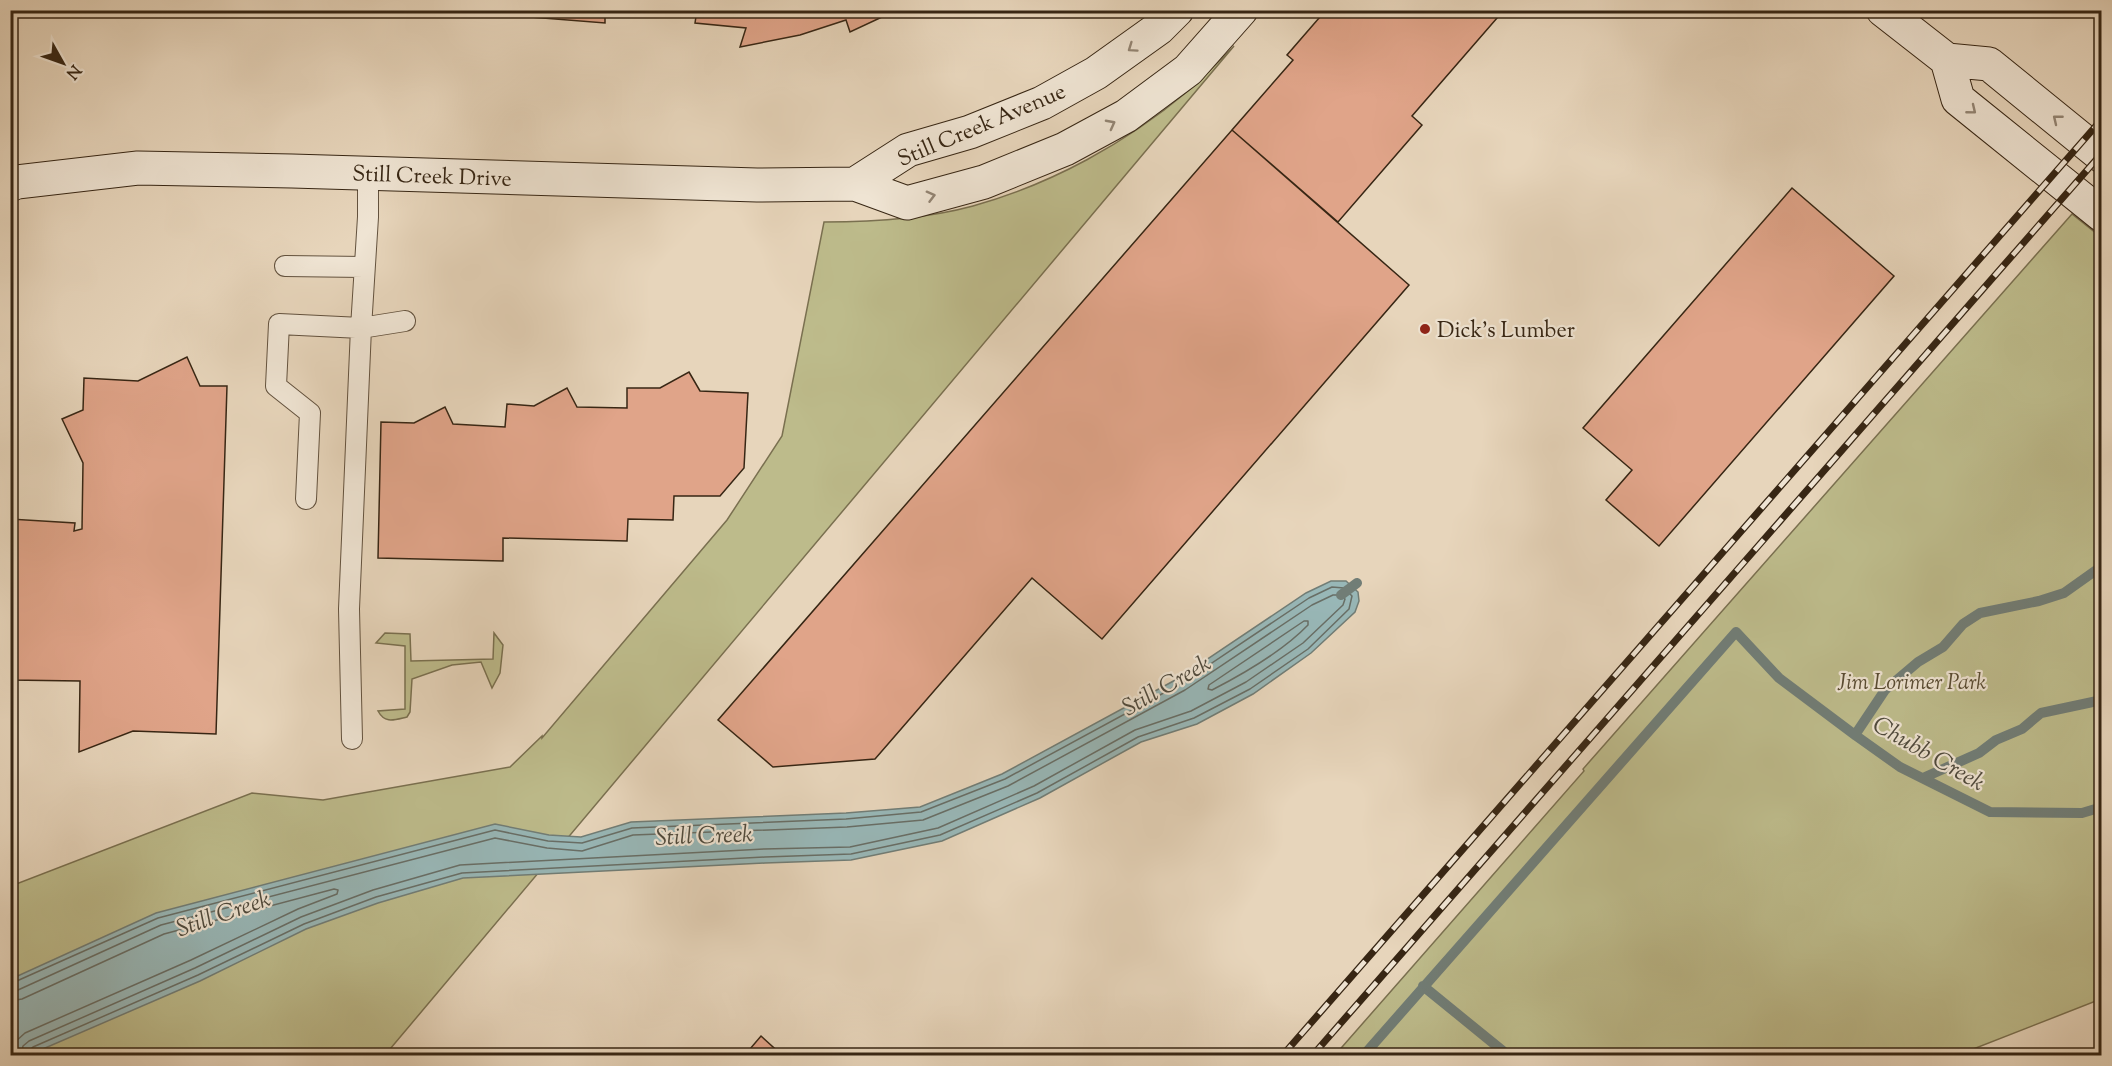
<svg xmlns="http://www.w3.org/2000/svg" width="2112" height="1066" viewBox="0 0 2112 1066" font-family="'Sorts Mill Goudy',serif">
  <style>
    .green { fill: #bdbb8b; stroke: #7a7050; stroke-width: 1.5 }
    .water { fill: #98b7b7; stroke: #717d76; stroke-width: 1.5 }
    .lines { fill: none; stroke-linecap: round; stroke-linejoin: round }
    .shore { stroke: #686e66; stroke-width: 1.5 }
    .stream { stroke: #717d76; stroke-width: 10 }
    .building { fill: #e0a489; stroke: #372614; stroke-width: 1.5 }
    .lane-casing { stroke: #63523e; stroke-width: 22 }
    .secondary-casing { stroke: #372614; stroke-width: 35 }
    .lane { stroke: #efe4d3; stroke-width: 20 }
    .secondary { stroke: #efe4d3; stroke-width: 33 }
    .rail-casing { stroke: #372614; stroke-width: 7 }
    .rail { stroke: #efe4d3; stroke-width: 4.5; stroke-dasharray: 14; stroke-linecap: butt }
    .oneway { stroke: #938574 }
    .poi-dot { fill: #8f2418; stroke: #efe4d3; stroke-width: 2 }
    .labels { text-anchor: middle; stroke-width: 4.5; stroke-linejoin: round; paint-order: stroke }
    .street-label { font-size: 22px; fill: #372614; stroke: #efe4d3 }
    .poi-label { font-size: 22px; fill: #372614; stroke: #efe4d3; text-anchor: start }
    .park-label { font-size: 22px; font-style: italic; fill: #584b32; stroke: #efe4d3 }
    .water-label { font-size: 24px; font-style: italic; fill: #4f4a3d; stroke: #efe4d3 }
  </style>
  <rect width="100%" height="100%" fill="#e7d5bb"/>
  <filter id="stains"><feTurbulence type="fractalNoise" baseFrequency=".00333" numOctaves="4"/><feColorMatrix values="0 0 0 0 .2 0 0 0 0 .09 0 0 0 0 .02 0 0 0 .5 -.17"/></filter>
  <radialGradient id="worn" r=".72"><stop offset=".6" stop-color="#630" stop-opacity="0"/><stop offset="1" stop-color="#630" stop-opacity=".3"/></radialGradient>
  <path class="green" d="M1234,46L385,1055L11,1056V886L252,793L323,800L510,767L542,736V738L727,520L782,436L824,222C874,222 925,219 973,206C1052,184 1126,143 1188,91C1204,77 1219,61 1234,46Z
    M2072,214L2102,238L2101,999L1958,1055H1335L1584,771L1583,769Z
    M385,633L410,634L411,661L493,659L494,633L503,645L500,673L492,688L481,662L452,665L412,679L410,712L407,717C394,720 385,724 378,711L405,709V646L376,643Z"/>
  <path class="water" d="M1331,581H1346L1358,592L1359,601L1355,612L1311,653L1253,694L1197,724L1141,742L1040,798L942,841L851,860L765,863L463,878L378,903L306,929L200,981L29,1055H11V979L156,913L495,824L549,835L581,837L631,822L846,813L920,807L1002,774L1179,678L1306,593Z"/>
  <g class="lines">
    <path class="shore" d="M1304,621H1308V625C1282,652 1245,673 1212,690L1208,689L1209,685Z
      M10,984L158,918L495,830L548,841L582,843L632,828L846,819L921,812L1005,779L1182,683L1309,598L1332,587L1344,588L1352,596L1349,609L1308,649L1250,689L1194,718L1138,737L1037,793L940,835L851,854L765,857L462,873L376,897L304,924L198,975L33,1047L29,1051V1056
      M10,992L18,990L161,925L495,838L547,848L582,851L633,835L847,827L923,820L1008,786L1185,690L1312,605L1333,595H1341L1345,599L1343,605L1303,643L1246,682L1191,711L1135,730L1034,786L938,828L850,847L764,849L460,865L373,890L301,917L195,968L29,1041L23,1046L21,1056
      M10,1001L22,999L164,934L334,889L338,890L337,894L298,909L191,960L25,1033L15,1042L12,1056"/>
    <path class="stream" d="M1341,595L1357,583
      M1855,735L1885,690L1918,662L1943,647L1963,624L1980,613L2039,601L2064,593L2102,566
      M1923,778L1979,753L1996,740L2022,729L2041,713L2102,700
      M1423,986L1509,1056
      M1363,1056L1736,632L1779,678L1855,735L1900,767L1990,812L2082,813L2102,807"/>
  </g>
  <path class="building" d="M442,10H605V23Z
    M697,10H897L850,32L846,20L800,35L740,47L746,28L695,23Z
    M1326,10H1504L1412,116L1422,125L1338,222L1232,130L1293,60L1287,55Z
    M1232,130L1409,285L1102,639L1032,578L875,759L773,767L718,720Z
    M1792,188L1894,276L1659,546L1606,500L1632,470L1583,428Z
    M187,357L200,386H227L216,734L133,731L79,752L80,681L10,680V519L75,523L74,531L82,529L83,463L62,419L83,410L84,378L138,381Z
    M689,372L700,391L748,393L744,468L720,496H674L673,520L628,519L627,541L503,538V561L378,558L381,422L414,423L445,407L453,424L505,427L507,404L534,406L567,388L577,407L627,408V388H660Z
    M761,1036L783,1056H744Z"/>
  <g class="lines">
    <defs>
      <path id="lane" d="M285,266L364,267
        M306,499L310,413L276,386L279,324L361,328L368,217V173
        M352,739L349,609L361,328L405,321"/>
      <path id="secondary" d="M1883,10L1947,60L1989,64L2102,156
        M1947,60L1958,99L2102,215
        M855,184L908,150L970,132L1042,103L1096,73L1159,28L1177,10
        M10,185L17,182L138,168L292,171L757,185L855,184L907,203L984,182L1065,149L1126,116L1188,70L1241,10"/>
    </defs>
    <use href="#lane" class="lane-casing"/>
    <use href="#secondary" class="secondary-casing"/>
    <use href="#lane" class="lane"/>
    <use href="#secondary" class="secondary"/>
    <defs>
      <path id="rail" d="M1282,1056L2102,119
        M1312,1056L2102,153"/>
    </defs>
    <use href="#rail" class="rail-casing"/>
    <use href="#rail" class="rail"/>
  </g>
  <defs><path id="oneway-chevron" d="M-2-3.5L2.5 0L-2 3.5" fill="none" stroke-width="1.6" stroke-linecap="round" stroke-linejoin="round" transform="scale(1.5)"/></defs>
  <g class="oneway">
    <use href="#oneway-chevron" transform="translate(1132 48) rotate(145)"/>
    <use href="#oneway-chevron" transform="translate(1972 110) rotate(39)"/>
    <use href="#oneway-chevron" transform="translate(2057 119) rotate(-141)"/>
    <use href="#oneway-chevron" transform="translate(1111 124) rotate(-28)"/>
    <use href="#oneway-chevron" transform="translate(931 196) rotate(-15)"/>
  </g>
  <circle class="poi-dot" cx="1425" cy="329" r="6"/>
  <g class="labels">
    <g class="street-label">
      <text transform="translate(981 124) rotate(-23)" y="8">Still Creek Avenue</text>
      <text transform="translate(432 175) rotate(2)" y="8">Still Creek Drive</text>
    </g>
    <g class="poi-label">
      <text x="1437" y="337">Dick's Lumber</text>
    </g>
    <g class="park-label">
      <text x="1912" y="689">Jim Lorimer Park</text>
    </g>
    <g class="water-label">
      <text transform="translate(1166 685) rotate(-30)" y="8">Still Creek</text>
      <text transform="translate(1929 753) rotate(30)" y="8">Chubb Creek</text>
      <text transform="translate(704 835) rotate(-2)" y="8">Still Creek</text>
      <text transform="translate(223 913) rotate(-19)" y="8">Still Creek</text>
    </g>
  </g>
  <rect width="2112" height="1066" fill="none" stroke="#e7d5bb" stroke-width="36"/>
  <rect x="12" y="12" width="2088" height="1042" fill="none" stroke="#372614" stroke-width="3"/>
  <rect x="18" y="18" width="2076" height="1030" fill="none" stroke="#372614" stroke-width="1.5"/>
  <g transform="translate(63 63) rotate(130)" stroke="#efe4d3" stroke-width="4.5" paint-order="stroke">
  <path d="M0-4.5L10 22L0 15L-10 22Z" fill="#372614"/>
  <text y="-9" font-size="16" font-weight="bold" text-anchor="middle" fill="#372614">N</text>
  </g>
  <rect width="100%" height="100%" filter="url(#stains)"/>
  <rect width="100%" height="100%" fill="url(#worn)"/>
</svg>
